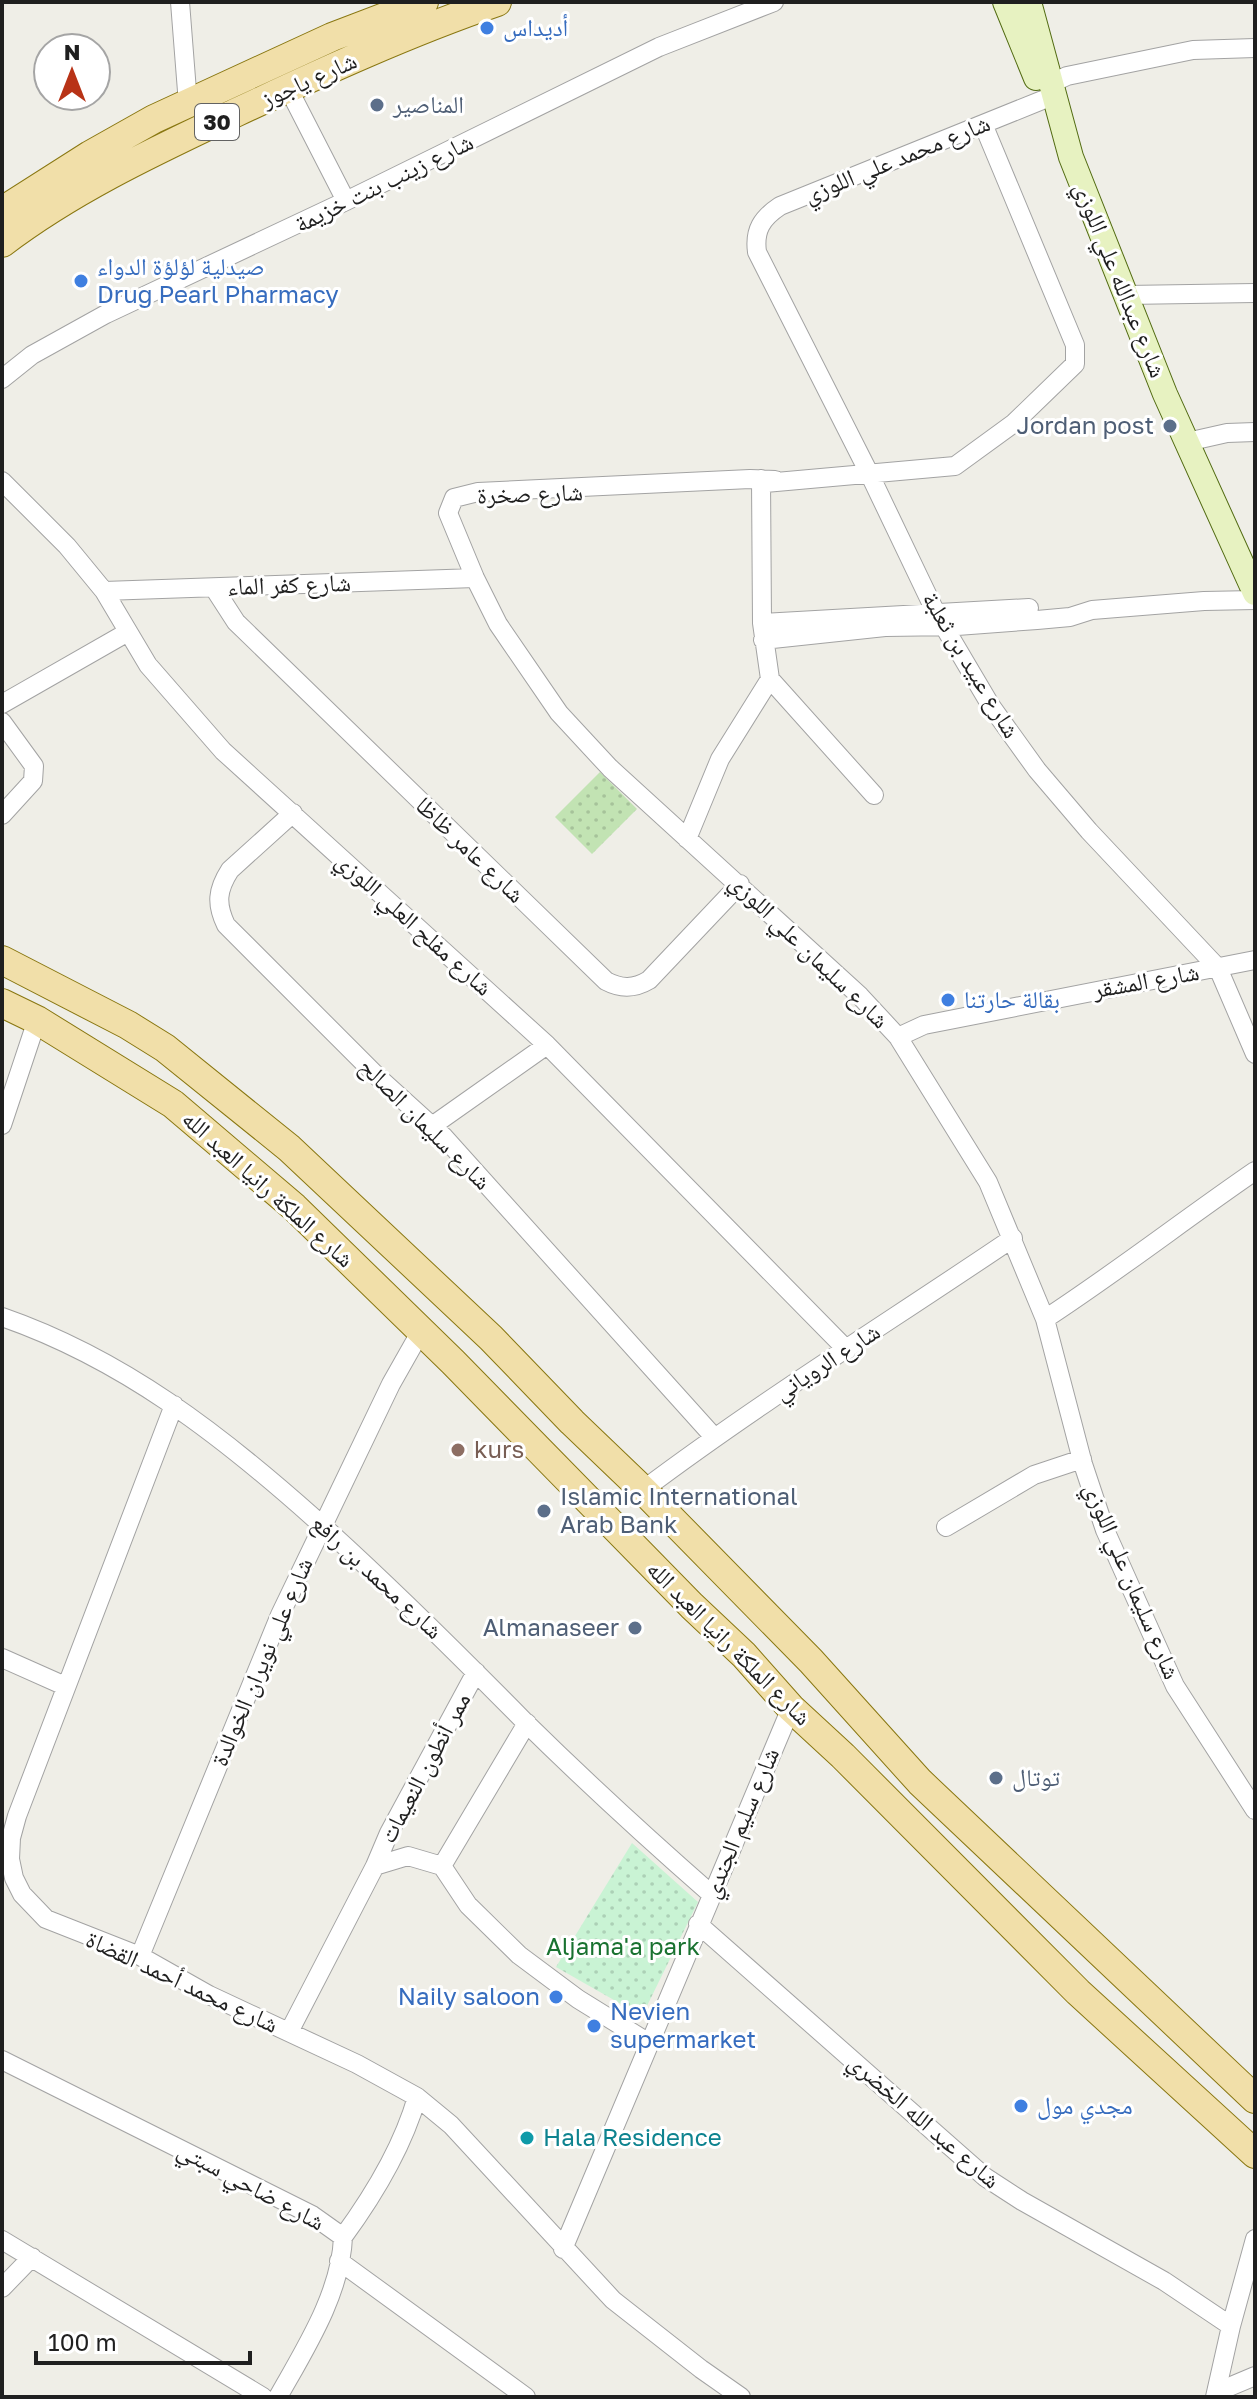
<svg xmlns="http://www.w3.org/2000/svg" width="1257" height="2399" viewBox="0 0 1257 2399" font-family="'Golos Text','Noto Naskh Arabic',sans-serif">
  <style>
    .grass { fill: url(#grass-dots) }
    .park { fill: url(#park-dots) }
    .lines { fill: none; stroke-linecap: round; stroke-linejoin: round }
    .street-casing { stroke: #a3a3a3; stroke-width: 20 }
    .secondary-casing { stroke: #526b12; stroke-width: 26 }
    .primary-casing { stroke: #897711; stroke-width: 30 }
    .street { stroke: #fff; stroke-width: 18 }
    .secondary { stroke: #e7f2c1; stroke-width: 24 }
    .primary { stroke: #f1dfa9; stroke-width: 28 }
    .shop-dot { fill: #3f7fe0; stroke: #fff; stroke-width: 3 }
    .service-dot { fill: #5c6f8a; stroke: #fff; stroke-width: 3 }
    .education-dot { fill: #8d6e63; stroke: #fff; stroke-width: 3 }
    .culture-dot { fill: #0f9aa8; stroke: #fff; stroke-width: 3 }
    .labels { text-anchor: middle; stroke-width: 6; stroke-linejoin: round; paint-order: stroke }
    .shield { fill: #fff; stroke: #626262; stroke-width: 2 }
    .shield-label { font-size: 22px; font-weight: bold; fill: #1f1f1f }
    .shop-label { font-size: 24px; fill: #366cbe; stroke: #fff; text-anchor: start }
    .street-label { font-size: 24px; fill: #1f1f1f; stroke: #fff }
    .service-label { font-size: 24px; fill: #4e5e75; stroke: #fff; text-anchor: start }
    .education-label { font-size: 24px; fill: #785e54; stroke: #fff; text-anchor: start }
    .park-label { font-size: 24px; fill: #197230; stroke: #fff }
    .culture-label { font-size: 24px; fill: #0d838f; stroke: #fff; text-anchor: start }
  </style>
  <defs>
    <pattern id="grass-dots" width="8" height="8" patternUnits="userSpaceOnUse" patternTransform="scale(2)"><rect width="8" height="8" fill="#c2e3b3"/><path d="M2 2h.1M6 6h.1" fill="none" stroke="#a6c29a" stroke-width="1.8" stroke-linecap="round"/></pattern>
    <pattern id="park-dots" width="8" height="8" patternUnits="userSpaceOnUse" patternTransform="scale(2)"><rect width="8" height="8" fill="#c9f3d4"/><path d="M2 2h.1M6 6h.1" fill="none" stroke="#acd0b6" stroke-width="1.8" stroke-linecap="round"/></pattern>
  </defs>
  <rect width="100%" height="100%" fill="#efeee7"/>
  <path class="grass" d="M600,772L637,809L592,854L555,817Z"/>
  <path class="park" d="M632,1843L698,1902L642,2016L556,1967Z"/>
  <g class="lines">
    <defs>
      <path id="street" d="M180,2L188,104
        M1052,83L1067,76L1193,50L1255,48
        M288,88L346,201
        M1045,99L780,206C762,218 754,230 757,252L869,473L936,613L991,706L1037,770L1089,831L1218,968L1255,1054
        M1126,295L1255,293
        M2,379L32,355L106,314L346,201L659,47L774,2
        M1187,442L1227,433L1255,432
        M761,479L762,623L770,679L874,795
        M775,480L750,479L478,492L454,498L448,513L475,578L498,624L559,713L610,768L860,996L898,1037L988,1182L1045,1319L1083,1464L1105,1530L1175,1686L1255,1810
        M2,481L67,546L104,591L148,665L223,751L547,1045L847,1350
        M765,483L955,466L1014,423L1075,364V345L983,124
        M214,588L236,622L606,981C621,989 634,989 649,980L740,884
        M104,591L475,578
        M762,623L1029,608
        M763,640L885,627L957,626L1037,620L1070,617L1092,610L1204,601L1255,600
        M2,704L128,632
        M2,722L34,766L33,781L2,815
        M293,813L230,870C217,890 216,904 226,925L380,1079L444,1137L714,1437
        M687,839L720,759L770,679
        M898,1037L924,1025L1255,960
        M2,1125L37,1020
        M432,1126L547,1045
        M2,1317C123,1359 221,1435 315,1519C388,1584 456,1652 524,1721C585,1781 647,1838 711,1894
        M1045,1319C1117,1272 1185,1219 1255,1171
        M174,1405L17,1816L11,1838L10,1859L14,1878L22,1894L46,1919L140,1956L209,1995L357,2064L417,2097L451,2125L613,2300L701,2369L741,2397
        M643,1490C763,1400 889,1322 1013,1238
        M946,1527L1034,1475L1082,1459
        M2,1658L65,1686
        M375,1866L389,1833L476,1672
        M442,1866L527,1723
        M698,1924L985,2177L1022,2201L1164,2281L1231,2326L1215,2397
        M140,1956L280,1615L391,1384L421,1331
        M289,2032L375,1866L408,1856L442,1866L468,1905L519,1955L578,1999L649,2043
        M2,2060L312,2215L343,2237C341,2293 305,2349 278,2397
        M343,2237C373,2196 403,2146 417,2097
        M2,2240L263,2397
        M563,2249L791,1708
        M339,2261L526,2397
        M2,2288L32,2257
        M1231,2326L1255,2239
        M1217,2392L1255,2376"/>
      <path id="secondary" d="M1005,2L1036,78
        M1029,2L1071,157L1165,394L1255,593"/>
      <path id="primary" d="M2,211L90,155L154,119L332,37L424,2
        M2,243C73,189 155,151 235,113C320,73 407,33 497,2
        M2,960L128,1025L165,1048L289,1148L491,1338L572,1422L643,1490L811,1661L920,1782L1255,2099
        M2,1003L37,1020L173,1104L294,1207L453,1362L692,1606L744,1655L791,1708L843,1756L1078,1992L1255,2154"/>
    </defs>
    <use href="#street" class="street-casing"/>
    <use href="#secondary" class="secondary-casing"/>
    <use href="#primary" class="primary-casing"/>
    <use href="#street" class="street"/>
    <use href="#secondary" class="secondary"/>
    <use href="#primary" class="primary"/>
  </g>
  <g class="shop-dot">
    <circle cx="487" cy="28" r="8"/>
    <circle cx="81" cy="281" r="8"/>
    <circle cx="948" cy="1000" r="8"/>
    <circle cx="556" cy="1997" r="8"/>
    <circle cx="594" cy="2026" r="8"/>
    <circle cx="1021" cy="2106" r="8"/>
  </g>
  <g class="service-dot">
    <circle cx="377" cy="105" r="8"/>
    <circle cx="1170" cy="426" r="8"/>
    <circle cx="544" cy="1511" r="8"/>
    <circle cx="635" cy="1628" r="8"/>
    <circle cx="996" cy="1778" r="8"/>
  </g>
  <circle class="education-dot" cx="458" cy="1450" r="8"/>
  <circle class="culture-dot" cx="527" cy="2138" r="8"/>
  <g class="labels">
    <rect class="shield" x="195" y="104" width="44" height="36" rx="6"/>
    <g class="shield-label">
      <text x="217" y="130">30</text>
    </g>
    <g class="shop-label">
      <text x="503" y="36">أديداس</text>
      <text x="97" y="275">صيدلية لؤلؤة الدواء<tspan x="97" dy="28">Drug Pearl Pharmacy</tspan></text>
      <text x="964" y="1008">بقالة حارتنا</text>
      <text x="540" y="2005" text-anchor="end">Naily saloon</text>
      <text x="610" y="2020">Nevien<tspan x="610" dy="28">supermarket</tspan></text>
      <text x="1037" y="2114">مجدي مول</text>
    </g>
    <g class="street-label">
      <text transform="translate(309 80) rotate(-24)" y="8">شارع ياجوز</text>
      <text transform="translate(897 159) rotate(-22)" y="8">شارع محمد علي اللوزي</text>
      <text transform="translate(384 183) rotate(-26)" y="8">شارع زينب بنت خزيمة</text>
      <text transform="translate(1120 280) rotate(68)" y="8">شارع عبدالله علي اللوزي</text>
      <text transform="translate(530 494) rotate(-2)" y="8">شارع صخرة</text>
      <text transform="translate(289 585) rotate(-2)" y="8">شارع كفر الماء</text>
      <text transform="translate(971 665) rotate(59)" y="8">شارع عبيد بن ثعلبة</text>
      <text transform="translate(470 850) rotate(44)" y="8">شارع عامر ظاظا</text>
      <text transform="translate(414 924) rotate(42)" y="8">شارع مفلح العلي اللوزي</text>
      <text transform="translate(809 951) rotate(44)" y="8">شارع سليمان علي اللوزي</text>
      <text transform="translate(1146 981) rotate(-10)" y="8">شارع المشقر</text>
      <text transform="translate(425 1124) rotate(45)" y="8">شارع سليمان الصالح</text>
      <text transform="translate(268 1189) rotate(42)" y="8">شارع الملكة رانيا العبد الله</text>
      <text transform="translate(827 1362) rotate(-33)" y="8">شارع الروياني</text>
      <text transform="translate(377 1577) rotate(43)" y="8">شارع محمد بن رافع</text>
      <text transform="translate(1132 1581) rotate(67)" y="8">شارع سليمان علي اللوزي</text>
      <text transform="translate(729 1643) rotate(45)" y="8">شارع الملكة رانيا العبد الله</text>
      <text transform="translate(262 1662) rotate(-67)" y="8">شارع علي نويران الخوالدة</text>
      <text transform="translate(425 1768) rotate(-62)" y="8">ممر أنطون النعيمات</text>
      <text transform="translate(741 1823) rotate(-67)" y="8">شارع سليم الجندي</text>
      <text transform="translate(182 1982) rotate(25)" y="8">شارع محمد أحمد القضاة</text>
      <text transform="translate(924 2121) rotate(41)" y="8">شارع عبد الله الخضري</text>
      <text transform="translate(251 2186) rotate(28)" y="8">شارع ضاحي سبتي</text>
    </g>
    <g class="service-label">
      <text x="393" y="113">المناصير</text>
      <text x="1154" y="434" text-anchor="end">Jordan post</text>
      <text x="560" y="1505">Islamic International<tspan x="560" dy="28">Arab Bank</tspan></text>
      <text x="619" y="1636" text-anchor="end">Almanaseer</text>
      <text x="1012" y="1786">توتال</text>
    </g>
    <g class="education-label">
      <text x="474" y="1458">kurs</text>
    </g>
    <g class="park-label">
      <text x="623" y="1955">Aljama'a park</text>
    </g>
    <g class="culture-label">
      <text x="543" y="2146">Hala Residence</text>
    </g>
  </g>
  <rect width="1257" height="2399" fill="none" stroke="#1f1f1f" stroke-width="8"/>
  <g transform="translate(72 72)"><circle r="38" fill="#ffffff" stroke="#a5a5a5" stroke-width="2"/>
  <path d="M0-6L14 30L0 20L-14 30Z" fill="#b83317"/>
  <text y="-12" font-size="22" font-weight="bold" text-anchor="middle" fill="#1f1f1f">N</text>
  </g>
  <path d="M36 2351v12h214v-12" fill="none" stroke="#1f1f1f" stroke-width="4"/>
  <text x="48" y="2351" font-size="24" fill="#1f1f1f" stroke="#ffffff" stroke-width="6" paint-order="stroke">100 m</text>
</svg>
